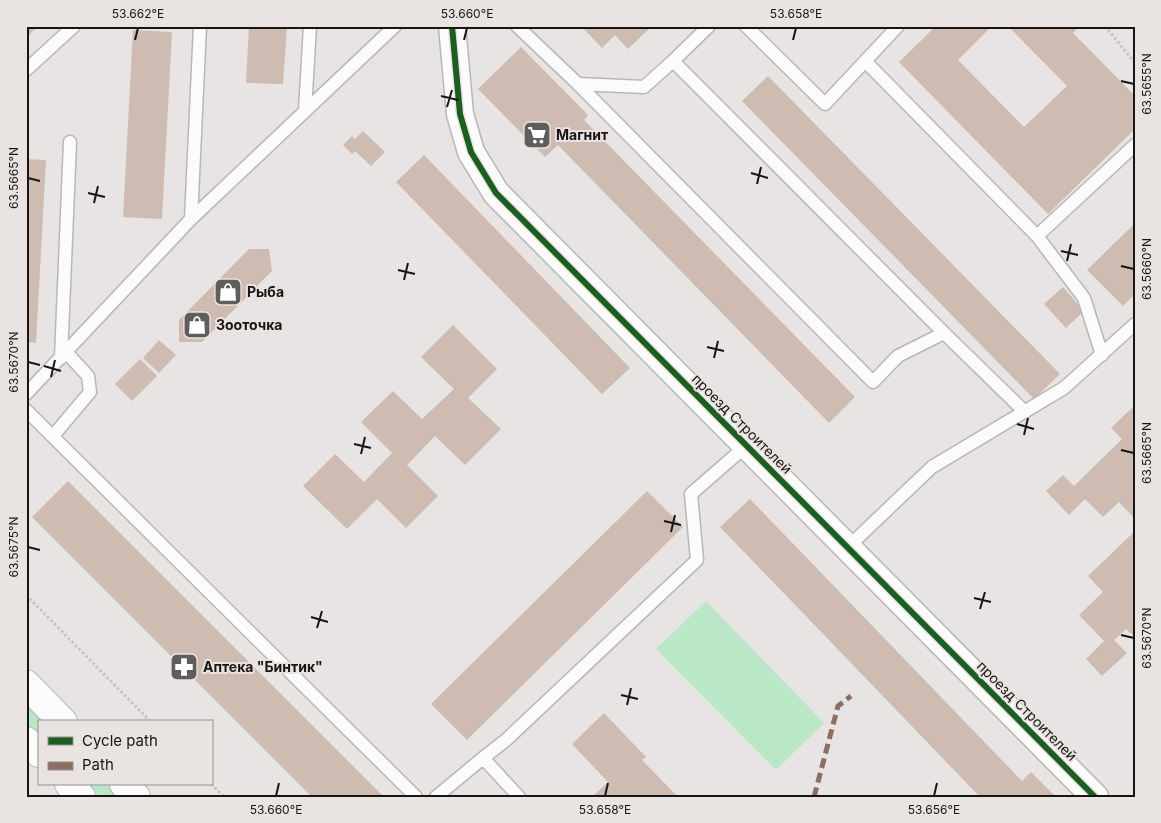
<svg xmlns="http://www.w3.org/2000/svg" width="1161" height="823" viewBox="0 0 1161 823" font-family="Inter,sans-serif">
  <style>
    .green { fill: #bae7c6 }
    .building { fill: #cebbb2 }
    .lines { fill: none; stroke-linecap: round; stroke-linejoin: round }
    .service-casing { stroke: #b9b6b6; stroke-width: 15 }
    .minor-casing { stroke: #b9b6b6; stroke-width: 29 }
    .secondary-casing { stroke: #b9b6b6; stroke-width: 30 }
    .path { stroke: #c3c3c3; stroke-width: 3; stroke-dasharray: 2.5 2.5; stroke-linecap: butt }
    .service { stroke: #fbfbfb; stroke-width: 12 }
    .minor { stroke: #fbfbfb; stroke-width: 26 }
    .secondary { stroke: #fbfbfb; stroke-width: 28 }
    .quiet { stroke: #8d6e63; stroke-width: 5; stroke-dasharray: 10 5; stroke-linecap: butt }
    .cycleway-casing { stroke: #e9e3e1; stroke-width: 9 }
    .cycleway { stroke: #1b5e20; stroke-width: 6 }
    .ticks { fill: none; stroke: #181615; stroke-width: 2 }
    .labels { text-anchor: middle; stroke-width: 4; stroke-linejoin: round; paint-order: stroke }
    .poi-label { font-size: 14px; font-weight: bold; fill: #181615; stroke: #e9e3e1; text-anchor: start }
    .street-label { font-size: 14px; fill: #181615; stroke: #e9e3e1 }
    .neatline { fill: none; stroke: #181615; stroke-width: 2 }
    .ticks-label { font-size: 12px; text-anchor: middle; fill: #181615 }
  </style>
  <rect width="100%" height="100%" fill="#e7e4e3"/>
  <path class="green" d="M706,601L824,723L776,770L656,649Z
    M26,702L46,722H39V735L26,723Z
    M88,784H106L118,797H100Z"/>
  <path class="building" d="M26,26H38L26,38Z
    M249,26H287L283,84L246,83Z
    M581,26H652L628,49L615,35L602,48Z
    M936,26H992L958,60L1024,127L1067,86L1008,26H1080L1073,33L1135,96V129L1048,214L899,62Z
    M133,30L172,32L162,219L123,217Z
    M521,47L588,115L584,120L855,397L829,423L558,145L545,157L478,89Z
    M768,76L1060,374L1034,399L742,101Z
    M363,131L385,152L371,166L355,151L352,154L343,145L352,136L355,139Z
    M424,155L630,368L602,394L396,182Z
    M26,159L46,160L36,343L26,342Z
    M1133,225L1135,227V294L1123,306L1087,270Z
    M249,249H269L272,271L202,342H179V320Z
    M1063,287L1084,311L1066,328L1044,304Z
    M453,325L497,369L468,398L501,429L465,465L435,436L407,465L438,496L406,528L377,499L347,529L303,486L335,454L364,482L392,453L361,422L393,391L422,419L454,389L421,357Z
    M159,340L176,355L159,373L143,358Z
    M140,359L157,376L132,401L115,384Z
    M1135,405V519L1119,502L1103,517L1085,499L1069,515L1046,491L1063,475L1074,486L1122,439L1111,428Z
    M68,481L384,797H312L32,517Z
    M647,491L683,527L467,740L431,704Z
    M750,499L1022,781L1031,772L1056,797H980L720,527Z
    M1135,531V637L1126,629L1114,640L1127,653L1102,676L1086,659L1104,641L1079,615L1103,592L1088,576Z
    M604,713L646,757L642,760L678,797H592L608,782L572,744Z"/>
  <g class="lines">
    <defs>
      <path id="service" d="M517,26L578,84L873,382L898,356L944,333L673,61L709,26
        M746,26L825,104L898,26
        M865,61L1037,236
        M26,70L74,26
        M578,84L644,87L673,61
        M305,111L310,26
        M191,219L200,26
        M944,333L1025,412
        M1102,355L1084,298L1037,236L1135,145
        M61,358L70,142
        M26,394L191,219L395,26
        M26,410L416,797
        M53,436L90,392L88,376L66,352
        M847,548L932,467L1064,388L1135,324
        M483,758L506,740L697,560L691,494L746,446
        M436,797L483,758L519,797"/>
      <path id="minor" d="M452,26L460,114L471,152L496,193L1095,797"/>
      <path id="secondary" d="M26,684L63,722
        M26,741L39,753
        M69,784L81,797
        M124,784L136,797"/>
    </defs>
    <use href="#service" class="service-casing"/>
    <use href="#minor" class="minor-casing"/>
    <use href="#secondary" class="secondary-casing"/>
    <path class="path" d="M1105,26L1135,63
      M26,595L151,722
      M211,784L224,797"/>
    <use href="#service" class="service"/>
    <use href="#minor" class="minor"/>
    <use href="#secondary" class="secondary"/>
    <path class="quiet" d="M814,797L838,706L851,696"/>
    <defs>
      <path id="cycleway" d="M452,26L460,114L471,152L496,193L1095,797"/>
    </defs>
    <use href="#cycleway" class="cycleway-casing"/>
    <use href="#cycleway" class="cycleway"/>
  </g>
  <path class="ticks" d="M135,40L138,28M464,40L467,28M793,40L796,28M1121,81L1134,84M441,96L458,100M447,107L452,90M751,173L768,178M28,178L40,181M757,184L761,167M88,193L105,197M94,203L98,186M1061,251L1078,255M1067,261L1071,244M1121,266L1134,269M398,270L415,274M404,280L408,263M707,347L724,351M714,358L718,341M28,362L40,365M44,366L61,371M51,377L55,360M1017,424L1034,429M1024,435L1028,418M354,444L371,448M1121,450L1134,453M361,454L365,437M664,521L681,525M671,532L675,515M28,547L40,550M974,598L991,602M980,609L985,592M311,617L328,622M317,628L322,611M1121,635L1134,638M621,695L638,699M627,705L631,688M276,796L279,783M605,796L608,783M934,796L937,783"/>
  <defs>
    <symbol id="supermarket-square" viewBox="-11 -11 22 22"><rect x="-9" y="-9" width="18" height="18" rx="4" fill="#605e5d" stroke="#e9e3e1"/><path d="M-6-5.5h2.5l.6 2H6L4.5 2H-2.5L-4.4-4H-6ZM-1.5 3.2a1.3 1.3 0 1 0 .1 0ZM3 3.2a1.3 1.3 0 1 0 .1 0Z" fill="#fff"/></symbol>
    <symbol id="shop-square" viewBox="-11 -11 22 22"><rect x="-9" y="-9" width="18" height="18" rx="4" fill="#605e5d" stroke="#e9e3e1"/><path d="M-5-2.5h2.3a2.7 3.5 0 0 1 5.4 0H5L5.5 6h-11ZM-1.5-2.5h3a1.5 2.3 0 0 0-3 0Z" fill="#fff"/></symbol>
    <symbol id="pharmacy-square" viewBox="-11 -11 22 22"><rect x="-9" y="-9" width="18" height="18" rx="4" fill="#605e5d" stroke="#e9e3e1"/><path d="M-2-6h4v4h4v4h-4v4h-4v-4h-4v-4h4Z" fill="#fff"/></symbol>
  </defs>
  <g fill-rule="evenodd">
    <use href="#supermarket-square" x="521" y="119" width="32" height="32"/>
    <use href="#shop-square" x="212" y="276" width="32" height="32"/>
    <use href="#shop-square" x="181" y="309" width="32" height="32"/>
    <use href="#pharmacy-square" x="168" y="651" width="32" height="32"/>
  </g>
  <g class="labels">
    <g class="poi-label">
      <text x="556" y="140">Магнит</text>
      <text x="247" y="297">Рыба</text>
      <text x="216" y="330">Зооточка</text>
      <text x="203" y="672">Аптека "Бинтик"</text>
    </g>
    <g class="street-label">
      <text transform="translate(742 424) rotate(45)" y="5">проезд Строителей</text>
      <text transform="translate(1027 711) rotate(45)" y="5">проезд Строителей</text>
    </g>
  </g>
  <rect width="1161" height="823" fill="none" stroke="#e9e3e1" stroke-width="55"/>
  <rect x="38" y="720" width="175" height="65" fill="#e9e3e1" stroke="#95918f"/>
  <rect x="48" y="737" width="25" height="8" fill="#1b5e20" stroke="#95918f"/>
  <text x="82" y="746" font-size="15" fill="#181615">Cycle path</text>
  <rect x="48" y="762" width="25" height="8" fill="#8d6e63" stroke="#95918f"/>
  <text x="82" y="770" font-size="15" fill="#181615">Path</text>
  <rect x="28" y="28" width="1106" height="768" class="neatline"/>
  <g class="ticks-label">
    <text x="138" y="18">53.662°E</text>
    <text x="467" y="18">53.660°E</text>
    <text x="796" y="18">53.658°E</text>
    <text transform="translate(1147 84) rotate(-90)" y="4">63.5655°N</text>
    <text transform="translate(14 178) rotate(-90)" y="4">63.5665°N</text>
    <text transform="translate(1147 269) rotate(-90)" y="4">63.5660°N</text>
    <text transform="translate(14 362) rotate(-90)" y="4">63.5670°N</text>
    <text transform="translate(1147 453) rotate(-90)" y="4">63.5665°N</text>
    <text transform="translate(14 547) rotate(-90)" y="4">63.5675°N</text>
    <text transform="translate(1147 638) rotate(-90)" y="4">63.5670°N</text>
    <text x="276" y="814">53.660°E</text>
    <text x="605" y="814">53.658°E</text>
    <text x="934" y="814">53.656°E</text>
  </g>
</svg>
